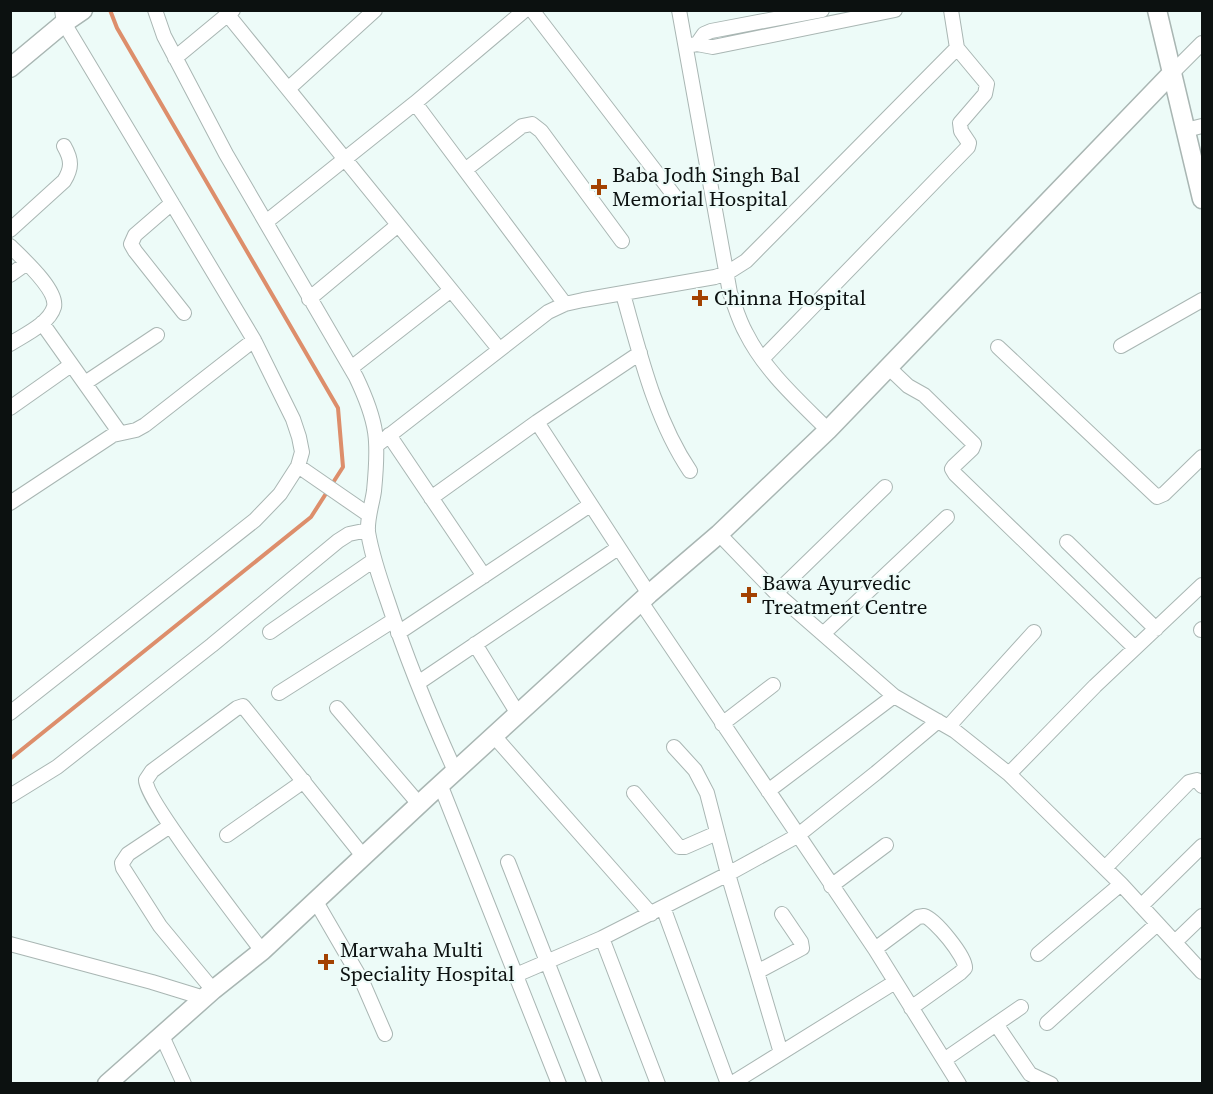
<svg xmlns="http://www.w3.org/2000/svg" width="1213" height="1094" viewBox="0 0 1213 1094" font-family="'Source Serif 4',serif">
  <style>
    .lines { fill: none; stroke-linecap: round; stroke-linejoin: round }
    .stream { stroke: #dd8e6b; stroke-width: 4 }
    .minor-casing { stroke: #a9b6b3; stroke-width: 16 }
    .major-casing { stroke: #a9b6b3; stroke-width: 21 }
    .minor { stroke: #fff; stroke-width: 14 }
    .major { stroke: #fff; stroke-width: 18 }
    .poi-dot { fill: #a34101; stroke: #edfbf8; stroke-width: 2 }
    .labels { text-anchor: middle; stroke-width: 4.5; stroke-linejoin: round; paint-order: stroke }
    .poi-label { font-size: 21px; fill: #0c1110; stroke: #edfbf8; text-anchor: start }
  </style>
  <rect width="100%" height="100%" fill="#edfbf8"/>
  <g class="lines">
    <path class="stream" d="M10,759L311,517L343,467L338,408L117,28L110,10"/>
    <defs>
      <path id="minor" d="M62,10L64,23L254,340L293,419L299,437L302,452L298,466
        M155,10L164,36L226,154L356,377C378,423 379,441 374,491C372,505 367,518 368,532C372,556 380,579 388,602C407,660 430,716 455,771
        M532,10L676,198
        M679,10L730,293C735,306 739,321 746,333C765,371 798,400 828,430
        M228,15L499,349
        M697,44L704,34L711,31L822,10
        M686,46L697,44L713,47L895,10
        M175,58L233,10
        M1172,73L1202,43
        M288,89L375,10
        M415,103L565,304
        M1186,130L1202,126
        M465,170L522,126L532,124L541,131L622,241
        M172,203L135,235L131,244L135,251L184,313
        M266,222L415,103L525,10
        M10,230L64,181C72,168 72,160 64,146
        M10,246C22,258 58,290 54,307C49,324 24,335 10,344
        M10,275L27,263
        M623,294C640,354 655,419 690,471
        M309,299L398,225
        M42,323L120,433
        M1121,346L1202,300
        M998,347L1157,497L1164,494L1202,457
        M762,359L968,147L969,143L961,131L960,123L985,94L987,84L957,48
        M888,367L908,386L924,395L974,444L972,449L954,466L952,469L955,474L1135,648
        M351,368L451,290
        M85,383L157,335
        M10,408L71,365
        M537,422L649,594
        M389,435L484,576
        M377,445L548,312L565,304L583,300L715,277L727,273L746,261L957,48L951,10
        M431,498L537,422L640,353
        M10,503L113,435L136,430L145,425L254,340
        M719,534L776,593L894,696L955,731L1009,774L1121,884L1202,972
        M1067,542L1156,629
        M776,593L885,487
        M641,602L875,949L959,1084
        M1201,630L1202,629
        M270,632L374,560
        M398,633L590,505
        M823,634L947,517
        M475,644L518,714
        M418,683L618,548
        M279,693L394,620
        M337,708L419,804
        M10,713L255,520L280,494L298,466L369,515
        M722,724L773,685
        M948,727L1034,632
        M494,736L651,914
        M674,747L695,770L707,793L728,874L781,1053
        M1009,774L1095,686L1202,585
        M440,784L559,1084
        M768,791L894,696
        M634,793L679,847H685L717,833
        M10,796L57,767L212,645L338,541L349,534L368,530
        M170,826L128,854L122,863L123,868L160,926L213,990
        M227,835L304,781
        M508,862L595,1084
        M1105,868L1189,782L1197,780L1202,786
        M831,886L886,845
        M315,900L362,981L385,1034
        M1141,906L1202,846
        M663,907L728,1084
        M602,938L658,1084
        M1175,942L1202,916
        M10,944L152,982L204,998
        M875,949L918,917L924,916C935,919 966,957 965,968L960,973L911,1008
        M262,951C245,928 144,798 146,780L152,771L237,708L243,706L363,856
        M1038,954L1121,884
        M757,972L802,948L801,942L782,914
        M516,975L602,938L728,874L797,836L876,773L938,721
        M1047,1023L1157,924
        M996,1024L1030,1074L1051,1084
        M162,1036L184,1084
        M944,1060L1021,1007
        M731,1084L895,982"/>
      <path id="major" d="M1157,10L1202,199
        M10,68L64,23L83,10
        M107,1084L213,990L262,951L428,796L649,594L719,534L828,430L1172,73"/>
    </defs>
    <use href="#minor" class="minor-casing"/>
    <use href="#major" class="major-casing"/>
    <use href="#minor" class="minor"/>
    <use href="#major" class="major"/>
  </g>
  <g class="poi-dot">
    <path d="M596 178h6v6h6v6h-6v6h-6v-6h-6v-6h6z"/>
    <path d="M697 289h6v6h6v6h-6v6h-6v-6h-6v-6h6z"/>
    <path d="M746 586h6v6h6v6h-6v6h-6v-6h-6v-6h6z"/>
    <path d="M323 953h6v6h6v6h-6v6h-6v-6h-6v-6h6z"/>
  </g>
  <g class="labels">
    <g class="poi-label">
      <text x="612" y="182">Baba Jodh Singh Bal<tspan x="612" dy="24">Memorial Hospital</tspan></text>
      <text x="714" y="305">Chinna Hospital</text>
      <text x="762" y="590">Bawa Ayurvedic<tspan x="762" dy="24">Treatment Centre</tspan></text>
      <text x="340" y="957">Marwaha Multi<tspan x="340" dy="24">Speciality Hospital</tspan></text>
    </g>
  </g>
  <rect width="1213" height="1094" fill="none" stroke="#0c1110" stroke-width="24"/>
</svg>
